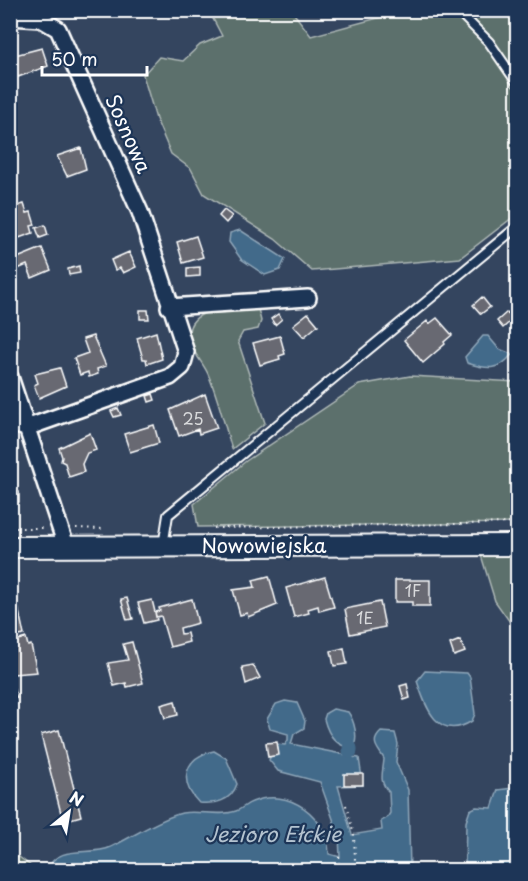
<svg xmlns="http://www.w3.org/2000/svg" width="528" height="881" viewBox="0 0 528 881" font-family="'Playpen Sans',sans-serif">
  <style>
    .green { fill: #5c706c; stroke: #aeb8b6; stroke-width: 1.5 }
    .water { fill: #436a8a; stroke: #8ea6b9; stroke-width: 1.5 }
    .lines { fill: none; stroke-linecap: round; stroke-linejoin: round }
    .canal { stroke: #436a8a; stroke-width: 15 }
    .building { fill: #686972; stroke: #fff; stroke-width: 1.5 }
    .service-casing { stroke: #fff; stroke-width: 12 }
    .minor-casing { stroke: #fff; stroke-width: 20 }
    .tertiary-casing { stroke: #fff; stroke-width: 24 }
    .path { stroke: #fff; stroke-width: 2; stroke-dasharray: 1.5 4.5; stroke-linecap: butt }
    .service { stroke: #1d3557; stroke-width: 8 }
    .minor { stroke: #1d3557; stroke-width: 15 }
    .tertiary { stroke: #1d3557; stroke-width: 20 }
    .labels { text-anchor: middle; stroke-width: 4.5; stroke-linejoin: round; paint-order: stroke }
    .number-label { font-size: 16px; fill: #d9dadc }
    .street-label { font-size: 20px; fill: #fff; stroke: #1d3557 }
    .water-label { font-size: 21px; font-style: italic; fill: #b4c3d0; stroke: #1d3557 }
  </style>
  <rect width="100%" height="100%" fill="#34455f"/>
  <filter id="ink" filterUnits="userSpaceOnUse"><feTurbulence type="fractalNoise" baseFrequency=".0167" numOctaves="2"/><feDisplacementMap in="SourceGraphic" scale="12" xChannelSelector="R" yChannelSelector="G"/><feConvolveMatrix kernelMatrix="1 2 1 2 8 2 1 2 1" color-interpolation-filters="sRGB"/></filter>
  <g filter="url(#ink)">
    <path class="green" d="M209,11H292L311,36L404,11H443L460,20L475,19L469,11H517V214L460,258L312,271L275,239L204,194L191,169L171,154L156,119L143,75L159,57L183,61L200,45L222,36Z
      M258,309L261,321L258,329L243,332L238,341L265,423L232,449C224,424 218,397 208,374C202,361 191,351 189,336C187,304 238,309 258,309Z
      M410,376L517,382V523L198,527L194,504L246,461L359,385Z
      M481,555H517V632L495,601Z
      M19,857L36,870H11V859Z"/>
    <path class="water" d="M240,230L285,259L280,270L265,275L241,259L229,242L230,233Z
      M483,336H488L499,349L512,354C499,372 486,369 467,363L465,357Z
      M425,671L467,673L470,677L475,714L472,721C437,743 425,705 417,681Z
      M285,701L297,703L305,721L304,728L294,734L291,744L347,755L348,750L352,751V757L359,758L363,785L338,786L352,835L382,830L381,821L387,818L390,813L389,792C378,781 383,773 384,759C379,749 369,743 381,732L395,733L398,744L396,762L408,790L410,870H47C58,843 90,857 111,847C130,838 163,817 182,813C199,810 219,817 236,811C242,809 246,804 252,802C289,786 328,817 329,854L340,857L339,836L320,782L278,771L269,760L276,744L285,745L288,740V734L270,729L267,719L276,704Z
      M333,709L348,712C354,720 359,738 353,748C336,747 328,735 324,719L326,713Z
      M214,751L226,758L237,784C231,802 215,804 199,803C178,782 184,757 214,751Z
      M513,788L517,790V870H465L466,822L470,810L476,807L492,808L498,790Z"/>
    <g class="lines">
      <path class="canal" d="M350,748V751"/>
    </g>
    <path class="building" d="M42,48L48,66L18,77L12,69L11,56Z
      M81,148L86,169L67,176L57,156Z
      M24,204L27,213L31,212L35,225L31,226L33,233L16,239L13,228H10V218H13L10,208Z
      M224,210L232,216L226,223L219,216Z
      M45,225L48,235L40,238L36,228Z
      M196,236L203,257L183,263L177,242Z
      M42,248L51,270L32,278L27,265L13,271L10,261Z
      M129,252L136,267L123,273L120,268L115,270L111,260Z
      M79,266L80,273L69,275L68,269Z
      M200,267V276L187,277V268Z
      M482,297L490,307L481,314L473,305Z
      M140,310H148L149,319H140Z
      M507,312L513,319L503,328L497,321Z
      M308,313L318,325L304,337L293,325Z
      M278,314L282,319L275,325L271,319Z
      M437,318L452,335L444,342L445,344L423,363L404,340L427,321L429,324Z
      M156,332L162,359L147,364L146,359H143L137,338Z
      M93,336L106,366L97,369L98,374L89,377L88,372L80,375L74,358L88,353L83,339Z
      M280,336L285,354L279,356L280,359L260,365L253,343Z
      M60,368L66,386L39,398L34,385L38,383L35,374Z
      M153,394L155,400L149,402L147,396Z
      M205,394L217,428L199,434L198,429L179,436L170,410Z
      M118,408L121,415L114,417L111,411Z
      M154,425L159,443L130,452L124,434Z
      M90,433L96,450L87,453L82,464L84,472L69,477L65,463L61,461L62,457L59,448Z
      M10,479L11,492H19V502H10Z
      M269,576L277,605L248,617L247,613L240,615L233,590L255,587L253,580Z
      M325,577L334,607L319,611L318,606L308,609L309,613L294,617L286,588Z
      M395,580H430V606H412V602H395Z
      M127,598L133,619L127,620L121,599Z
      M192,599L198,623L180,628L181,634L187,633L189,642L170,647L161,616L156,617L155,612L160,611L159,608Z
      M152,600L157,620L144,623L138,603Z
      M17,602L24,635L10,638V605Z
      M380,602L385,627L350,634L345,609Z
      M26,638L28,646L31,645L37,672L13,674L11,652L15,651L12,642Z
      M460,640L465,652L454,656L450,644Z
      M132,642L143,683L127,687L126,683L114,686L108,663L128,660L123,644Z
      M344,648L347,664L334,666L331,651Z
      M253,665L260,678L246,684L242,667Z
      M10,680L17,698L10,700Z
      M407,684L410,698L404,700L400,686Z
      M175,701L178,715L165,718L161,705Z
      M59,730L81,816L63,821L41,735Z
      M277,742L279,755L268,757L266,743Z
      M344,774H363V785H344Z"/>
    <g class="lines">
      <defs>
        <path id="service" d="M457,10L489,42L518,84
          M163,546L168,515L518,226"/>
        <path id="minor" d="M10,17L41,19L58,29L140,212L186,352L182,367L170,377L26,428L10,423
          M169,307L308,298
          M10,377L66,546"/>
        <path id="tertiary" d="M10,547L518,545"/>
      </defs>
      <use href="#service" class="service-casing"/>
      <use href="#minor" class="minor-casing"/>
      <use href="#tertiary" class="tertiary-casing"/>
      <path class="path" d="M10,528H44
        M76,528L104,529
        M214,528L518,523
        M346,805L354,835L355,860
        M339,870V857"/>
      <use href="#service" class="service"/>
      <use href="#minor" class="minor"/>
      <use href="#tertiary" class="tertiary"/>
    </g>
  </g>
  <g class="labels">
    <g class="number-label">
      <text x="193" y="425">25</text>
      <text x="413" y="597">1F</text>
      <text x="365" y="624">1E</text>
    </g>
    <g class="street-label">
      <text transform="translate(128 134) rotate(66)" y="7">Sosnowa</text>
      <text x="264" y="553">Nowowiejska</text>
    </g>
    <g class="water-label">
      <text x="273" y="842">Jezioro Ełckie</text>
    </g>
  </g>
  <rect width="528" height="881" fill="none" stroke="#1d3557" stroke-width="36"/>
  <rect x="18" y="18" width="492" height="845" fill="none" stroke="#fff" stroke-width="2" filter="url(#ink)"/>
  <g transform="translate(69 812) rotate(30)" stroke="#1d3557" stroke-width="4.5" paint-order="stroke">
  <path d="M0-4.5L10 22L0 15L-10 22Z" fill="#ffffff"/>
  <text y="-9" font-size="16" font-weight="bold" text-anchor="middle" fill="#ffffff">N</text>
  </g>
  <path d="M42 66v9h105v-9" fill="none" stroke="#ffffff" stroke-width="3"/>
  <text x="51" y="66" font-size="18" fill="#ffffff" stroke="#1d3557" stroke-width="4.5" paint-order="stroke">50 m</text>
</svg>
